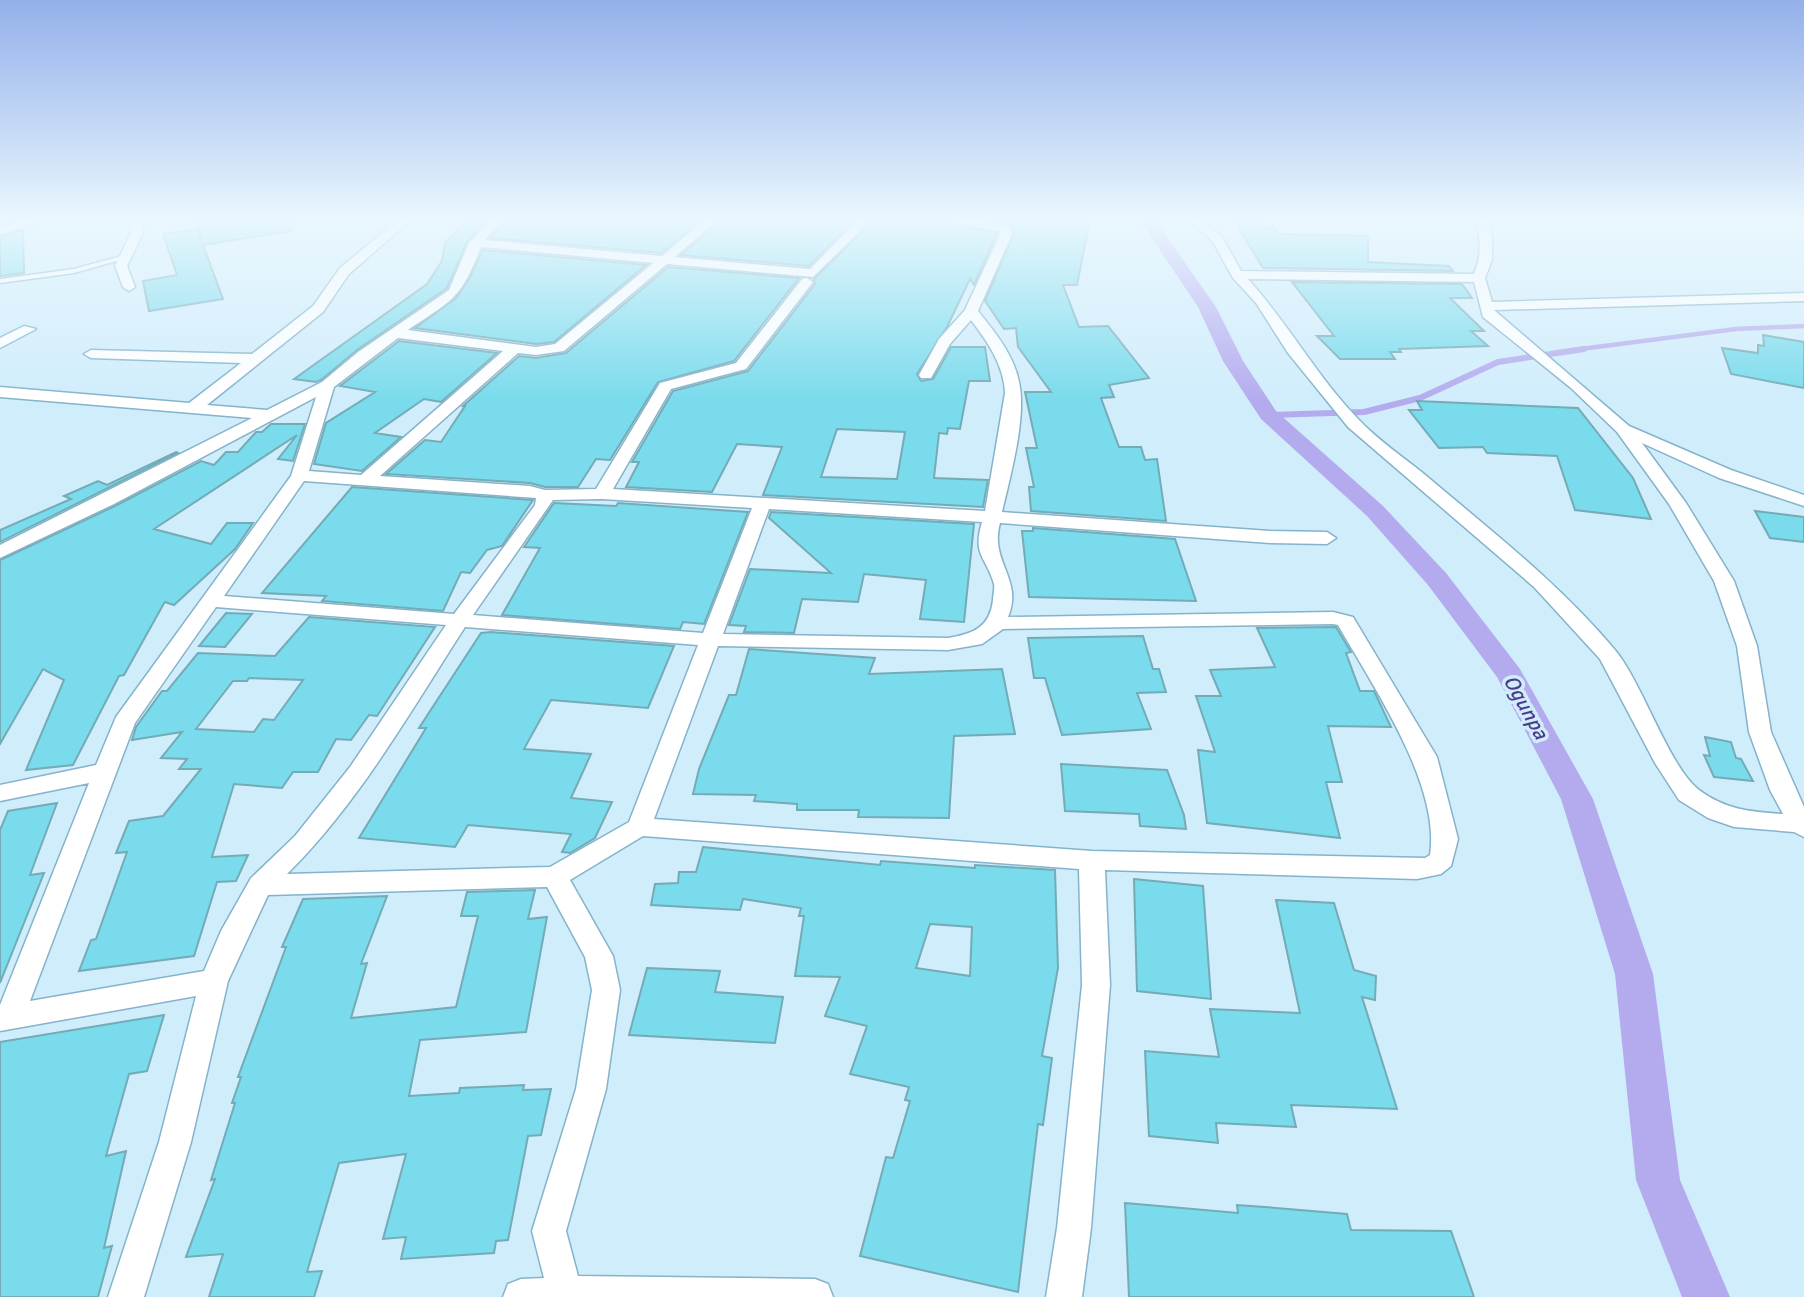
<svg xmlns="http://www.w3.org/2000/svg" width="1804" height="1297" viewBox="0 0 1804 1297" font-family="Signika,sans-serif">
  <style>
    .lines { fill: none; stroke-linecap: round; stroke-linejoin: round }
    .stream-far1 { stroke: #b4abee; stroke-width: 4.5 }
    .stream { stroke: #b4abee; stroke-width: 6 }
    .canal { fill: #b4abee; fill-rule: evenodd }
    .building { fill: #79dbec; stroke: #73abb6; stroke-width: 2; fill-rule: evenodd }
    .lane-casing { stroke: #84b3ca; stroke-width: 3 }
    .street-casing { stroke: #84b3ca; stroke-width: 3 }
    .lane { fill: #fff; fill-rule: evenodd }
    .street { fill: #fff; fill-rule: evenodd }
    .labels { text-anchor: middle; stroke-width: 7; stroke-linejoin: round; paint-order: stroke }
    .water-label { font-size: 21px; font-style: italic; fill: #4d3b89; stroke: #d0edfc }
  </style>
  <rect width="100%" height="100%" fill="#d0edfc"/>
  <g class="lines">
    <path class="stream-far1" d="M1573,350L1736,329L1804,326"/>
    <path class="stream" d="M1268,415L1364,412L1420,398L1498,362L1584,349"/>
    <path class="canal" d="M1139,219H1154L1216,307L1243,361L1276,411L1383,506L1446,573L1520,669L1593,799L1653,974L1680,1180L1730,1297H1682L1636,1180L1615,974L1561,799L1497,677L1428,585L1367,516L1261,419L1223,361L1198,307Z"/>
  </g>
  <path class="building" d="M196,219H290L291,231L203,245L223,299L149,311L143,281L177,275L163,234L197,229L201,240Z
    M468,219H487L467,242L447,288L357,350L321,380L316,382L294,379L427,284L442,261L445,243Z
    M507,219H702L661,253L490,238Z
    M722,219H855L809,266L681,255Z
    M875,219H929L997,233L974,285L970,279L947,327L917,374L921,381L933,379L951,347H985L990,381H969L960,429L948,428L947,434L939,433L934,478L988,480L983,507L763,495L782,447L737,444L712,492L626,487L639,462H632L673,391L748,371L815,284L814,279ZM837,429L905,432L897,479L821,477Z
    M983,219H1090L1077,285H1063L1079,327L1108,326L1149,378L1109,385L1114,397L1101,398L1119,447H1141L1145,460L1157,459L1166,521L1031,511L1029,487H1034L1026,448H1037L1025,392H1051L1018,347L1016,328L1004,329L985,301L1014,233L1009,223Z
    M1233,219H1257L1264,227H1273L1279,234L1368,236V262L1449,266L1453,271L1263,268Z
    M23,230L24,273L0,276V237Z
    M483,250L646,265L554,342L536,344L415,328L456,298L469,279Z
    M668,267L799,278L734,361L658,382L610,460L596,459L578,487H545L530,483L386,474L425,440L441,442L465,406H463L519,356L536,358L566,353Z
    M1292,282L1462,284L1472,298H1450L1484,331H1471L1488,346L1399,349L1401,352H1390L1395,359H1340L1317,336H1334Z
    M1763,335L1804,342V388L1731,374L1722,348L1758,353V345L1764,346Z
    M399,341L497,353L441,402L424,399L375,433L401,437L362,471L314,464L326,423L375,392L340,386Z
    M1417,401L1578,408L1633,478L1651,519L1575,510L1557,456L1487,453L1483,447L1439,448L1409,410H1422Z
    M271,424H305L293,461L278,459L297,435L154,529L211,544L227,523H253L235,549L174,605L165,602L163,605L124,675L119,676L73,765L26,770L64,680L43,669L0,744V560L115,506L201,461L214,465L226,452H238L256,432H262Z
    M176,452L178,453L0,542V530L71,499L64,496L98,481L107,485Z
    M352,487L533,500L502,546L487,550L470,573L461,572L443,611L322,601L326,596L262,593Z
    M554,503L616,506L618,503L748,512L704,624L683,622L680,629L502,615L540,548L524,547Z
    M1755,511L1804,517V542L1770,538Z
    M771,512L974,524L964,622L920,619L926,580L864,574L858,602L802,599L794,633L744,632L746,626L729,625L750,569L831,573L769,518Z
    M1033,528L1175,539L1196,601L1029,597L1022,531H1033Z
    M226,613L252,614L225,647L199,646Z
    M309,617L435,627L377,716L369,715L351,740L336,739L318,772H293L282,788L234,784L212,857L248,855L236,881L217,882L194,956L79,971L91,940L96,939L127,852L116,853L129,821L163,816L201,769H179L187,759L161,758L182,732L132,740L136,727L162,691H167L198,653L275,656ZM249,678L303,680L274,720L263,719L254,732L196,729L233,681H247Z
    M1336,627L1351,652L1346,653L1360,691H1374L1391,727L1328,726L1342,782H1326L1340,838L1207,823L1198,750L1215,752L1196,696H1221L1210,670L1275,667L1257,628Z
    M491,632L674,646L648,708L551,700L524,749L591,754L571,798L612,802L595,838L570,853L562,852L571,834L468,825L455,847L359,838L426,728H419L481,633Z
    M1143,636L1153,669H1159L1166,692L1137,693L1151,729L1062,735L1045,678H1034L1028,638Z
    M749,649L875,658L869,674L1002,669L1015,734L954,736L949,818L858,817L859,810H797V804L754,801L756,795L693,794L699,769L729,695H736Z
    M1705,737L1731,742L1736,758L1741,759L1753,781L1714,777L1704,755L1710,756Z
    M1061,764L1167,770L1184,815L1186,829L1140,826L1139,814L1065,811Z
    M57,803L30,875L44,873L0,983V830L8,811Z
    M703,847L880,865L881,861L975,868V865L1055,870L1058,968L1042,1056L1052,1058L1043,1125L1038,1124L1018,1292L860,1256L886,1157L893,1158L910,1101L905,1100L909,1087L850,1074L867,1026L825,1016L840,977L795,976L804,916H799L801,908L743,899L740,910L651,905L655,884L678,883L679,872H696ZM930,924L972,927L970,976L916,968Z
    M1134,879L1203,886L1211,999L1137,991Z
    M535,890L528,919L547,917L526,1032L420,1040L409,1096L459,1093L460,1088L524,1085L523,1090L551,1089L541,1135L528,1136L508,1240L496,1241L494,1253L401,1259L406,1237L383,1239L406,1154L339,1163L307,1272L322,1271L314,1297H209L223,1254L186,1257L215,1179L211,1180L235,1103H232L241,1077H238L286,947H282L303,899L387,896L361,964L367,963L351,1018L456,1007L478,916H461L467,892Z
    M1276,900L1334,903L1354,970L1376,976L1375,1000L1362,997L1397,1109L1291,1105L1296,1127L1216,1123L1218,1143L1149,1136L1145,1051L1219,1057L1210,1009L1300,1013Z
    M647,968L720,971L715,992L783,997L775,1043L629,1035Z
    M164,1015L147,1071L129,1074L106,1156L126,1151L104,1248L112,1246L98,1297H0V1042Z
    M1125,1203L1238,1213L1237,1205L1265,1207L1347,1214L1351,1230L1451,1231L1474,1297H1129Z"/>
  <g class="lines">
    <defs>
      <path id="lane" d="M125,255L127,256V258L74,273L0,283V279L74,269Z"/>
      <path id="street" d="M30,219H49L0,235V227Z
        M130,219H142L143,233L127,266L135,287L129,291L123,287L115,266L131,233Z
        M399,219H412L349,274L323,312L207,405L267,410L322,382L358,352L449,290L469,243L491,219H504L485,240L662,256L706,219H719L675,257L810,269L859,219H872L813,277L667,264L564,351L536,355L518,353L380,476L530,486L545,490L596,489L660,383L736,363L802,279L807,278L813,282L746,369L671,389L613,489L985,511L1005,393C1004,365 987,341 971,320L950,344L931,378H921L919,375L939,339L965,310L1000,234V231L931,219H965L1009,226L1012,234L978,311C994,331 1014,355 1019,382C1027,417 1010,477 1002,512L1270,531L1327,532L1336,538L1327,544L1270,543L1000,523C989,562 1024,579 1008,617L1333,612L1353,617L1437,757L1458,839L1451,866L1441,874L1417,879L1105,870L1110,985L1091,1228L1082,1297H1046L1057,1228L1082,985L1079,869L643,836L570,880L613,956L620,990L606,1089L566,1231L578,1276L815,1279L828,1284L833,1297H503L508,1284L521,1279L544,1278L532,1231L576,1089L592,990L585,957L547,887L268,895L228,981L191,1142L144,1297H108L159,1142L196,996L0,1031V1005L89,783L0,801V785L96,765L116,717L291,476L316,397L114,504L0,558V545L252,418L0,397V387L189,403L241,363L91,358L84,354L91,350L252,354L313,306L340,268ZM481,247L653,263L555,344L536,347L408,330C454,299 460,300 481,247ZM398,338L503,351L361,475L309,471L334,387ZM304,481L536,498L535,505L454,614L224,596ZM602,499L752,508L703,633L473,615L553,500ZM769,509L982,522C972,556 986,556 994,584C995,589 993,595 993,600C990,628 972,634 948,638L723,634ZM216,607L446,625L350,767L295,836L251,878L221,931L204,971L30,1001L135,723ZM1333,624L1338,625C1372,685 1441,785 1430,855L1425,858L1092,851L654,819L718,646L948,650L982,644L1003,629ZM465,627L698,645L629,822L550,867L287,874C359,803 410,712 465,627Z
        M1188,219H1201L1222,237L1241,271L1474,274C1482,255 1481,239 1475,219H1487L1492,237V260L1485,278L1492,302L1804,293V301L1494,310L1629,426L1731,470L1804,495V506L1719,478L1642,443L1686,503L1734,581L1757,646L1771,732L1804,807V837L1794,832L1734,827L1708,818L1679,800L1655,763L1600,659L1534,587L1348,427L1288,353L1256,303L1233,278L1213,242ZM1248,279L1474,282L1483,317L1571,388L1617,432L1669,504L1714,581L1737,646L1749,732L1770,790L1783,814C1751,812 1726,810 1699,790C1669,767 1643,684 1615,650C1559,583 1490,530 1424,474C1403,457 1378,440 1359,420C1317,377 1288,323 1248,279Z
        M24,326L36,329L0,348V338Z"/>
    </defs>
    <use href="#lane" class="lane-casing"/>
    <use href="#street" class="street-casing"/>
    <use href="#lane" class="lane"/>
    <use href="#street" class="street"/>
  </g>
  <linearGradient id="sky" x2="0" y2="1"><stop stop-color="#93b0ea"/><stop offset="0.55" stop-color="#eaf7fe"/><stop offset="1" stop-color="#eaf7fe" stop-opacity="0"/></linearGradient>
  <rect width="1804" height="401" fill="url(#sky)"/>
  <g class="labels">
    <g class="water-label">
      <text transform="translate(1526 707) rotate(61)" y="7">Ogunpa</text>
    </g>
  </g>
</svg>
